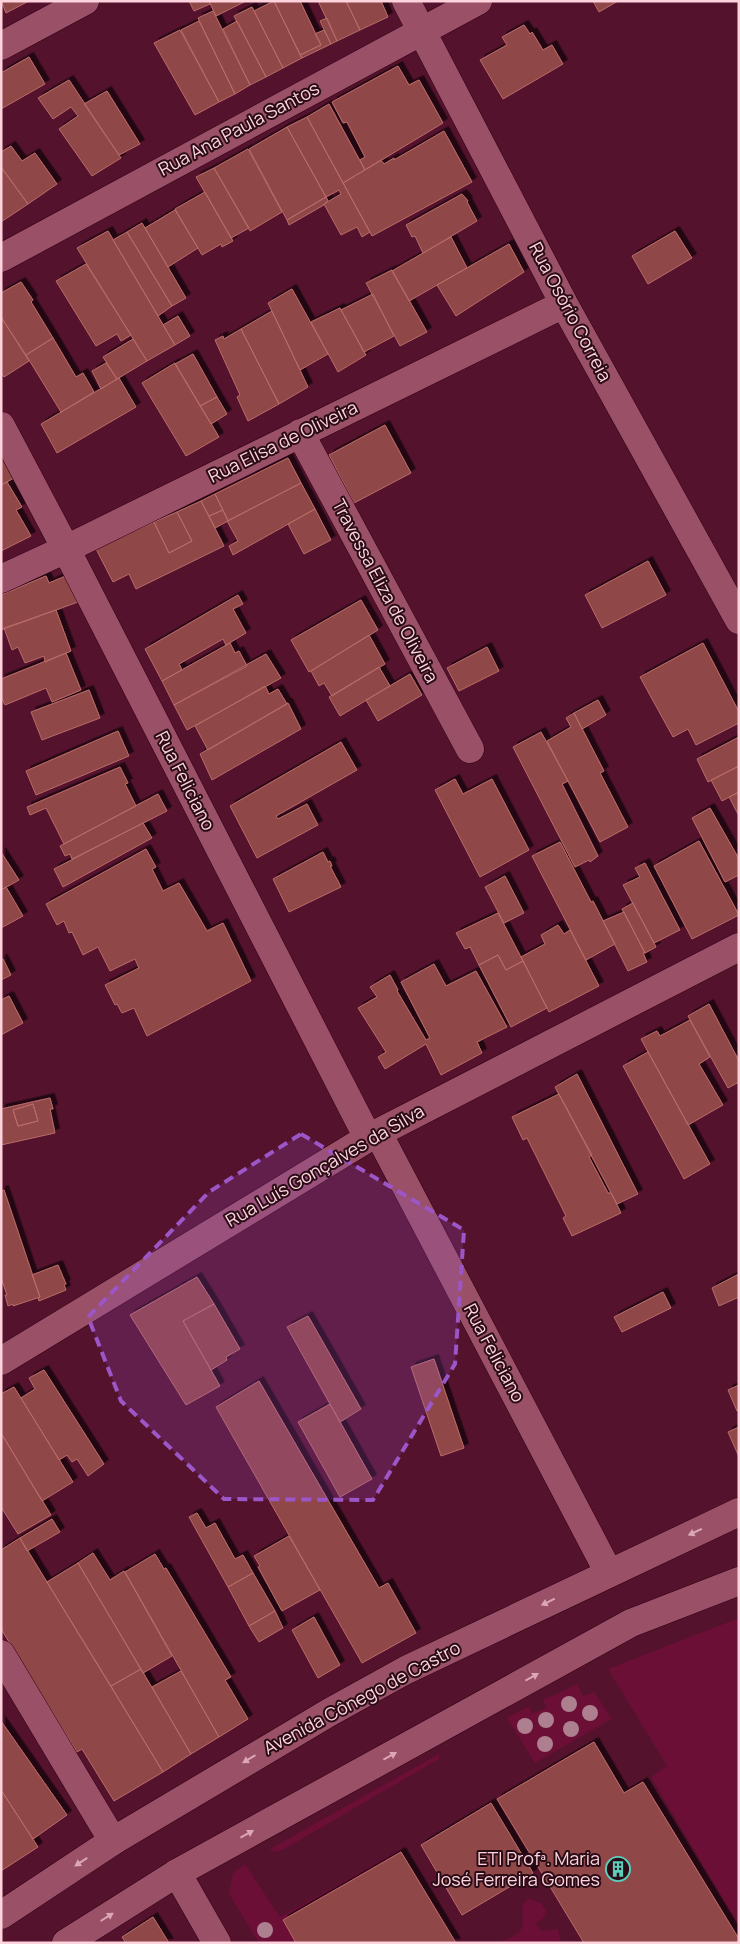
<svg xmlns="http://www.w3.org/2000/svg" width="740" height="1944" viewBox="0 0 740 1944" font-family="Manrope,sans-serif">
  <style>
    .green { fill: #6b0f37 }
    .building { fill: #904646; stroke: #b96c6a; fill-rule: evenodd; filter: url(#shadow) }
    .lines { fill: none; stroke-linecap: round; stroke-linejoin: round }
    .minor-casing { stroke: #310115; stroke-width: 29 }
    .secondary-casing { stroke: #310115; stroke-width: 29 }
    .minor { stroke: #9a5168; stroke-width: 28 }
    .secondary { stroke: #9a5168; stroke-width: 28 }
    .tree { fill: #ae7f8f }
    .oneway { fill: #dba6b5 }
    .marked { fill: #9c56c7; fill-opacity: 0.2; stroke: #9c56c7; stroke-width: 4; stroke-dasharray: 10 6; stroke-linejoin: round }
    .labels { text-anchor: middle; stroke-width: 4; stroke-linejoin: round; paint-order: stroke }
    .street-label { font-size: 18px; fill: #fed3de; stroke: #290c16 }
    .poi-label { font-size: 18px; fill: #fed3de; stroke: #290c16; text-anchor: end }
  </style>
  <defs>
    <filter id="shadow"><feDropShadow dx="4.5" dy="-4.5" stdDeviation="0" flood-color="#0009"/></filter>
  </defs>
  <rect width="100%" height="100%" fill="#54122c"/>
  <path class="green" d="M739,1618V1926L651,1777L667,1766L608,1669Z
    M577,1684L583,1696L594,1692L612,1719L535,1763L507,1718L529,1706L532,1714L546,1708L543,1700Z
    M439,1754V1759L286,1848L277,1852L272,1851L270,1849Z
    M400,1849L401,1852L283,1920L296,1943H259L229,1894L233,1873L245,1864L280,1917Z
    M530,1899L542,1904L546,1910L544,1917L536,1924L542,1931L558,1929L561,1943H500C507,1938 517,1937 521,1929C527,1918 516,1904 530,1899Z"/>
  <path class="building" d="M1,1H29L6,13Z
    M189,1H209L210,4L194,11Z
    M209,1H246L216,16Z
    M274,1L302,58L283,68L254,11Z
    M274,1H300L321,45L300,55Z
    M318,1H346L360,30L337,41Z
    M346,1H381L388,17L360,30Z
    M593,1H618L599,12Z
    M252,7L283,68L266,77L234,16Z
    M213,11L250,85L235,94L198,18Z
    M327,18L337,41L331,44L320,21Z
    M199,21L235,94L219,102L181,30Z
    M237,21L266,77L250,85L223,29Z
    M524,25L530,34L532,32L543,50L552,45L563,64L503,99L480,60L507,45L502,37Z
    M180,30L219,102L195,115L154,43Z
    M324,30L331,44L302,58L300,55L321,45L315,34Z
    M29,57L45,84L1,109V73Z
    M398,66L409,85L419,80L443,123L365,170L360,160L365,157L347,122L343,123L332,102Z
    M69,80L121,158L92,176L59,129L78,116L71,107L53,119L38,98Z
    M107,91L140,144L119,155L84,104Z
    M329,104L365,170L343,183L307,117Z
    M307,117L370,232L362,237L357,227L341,235L324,204L341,194L339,190L326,197L287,127Z
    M287,127L326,197L287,220L249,149Z
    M444,131L472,182L372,236L343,183L381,160L384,164L394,158V160Z
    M11,146L22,161L35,153L57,184L28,204L1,167V152Z
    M248,149L282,212L250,231L214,168Z
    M1,167L28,204L1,222Z
    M214,168L249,228L231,238L196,177Z
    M205,192L233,241L222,247L221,244L202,255L175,209Z
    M462,194L468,201L467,202L477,221L423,253L415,236L412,237L406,225Z
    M326,197L328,201L324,204V205L289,225L287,220Z
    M175,210L198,248L168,267L145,228Z
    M142,223L186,298L172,306L127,232Z
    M108,231L175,345L147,361L77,248Z
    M675,231L692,258L648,284L632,256Z
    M127,232L172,306L158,316L113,240Z
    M451,237L467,268L409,301L392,271Z
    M509,244L524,272L456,316L437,285Z
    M86,264L131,335L121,341L117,334L96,346L56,281Z
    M392,270L427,332L400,346L366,283Z
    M21,282L33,300L31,302L53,338L26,355L1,317V293Z
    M292,289L328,354L300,370L268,303Z
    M373,294L394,336L364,352L341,310Z
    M340,308L366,355L338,372L311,322Z
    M272,311L308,387L279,404L241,329Z
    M178,316L190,336L175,345L163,325Z
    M1,317L29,361L4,377L1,373Z
    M241,329L279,404L248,421L237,397L240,395L215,340L223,336L224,339Z
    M53,338L76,377L83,373L94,392L61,412L26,355Z
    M133,339L147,361L117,379L103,357Z
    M193,354L217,397L200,406L175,364Z
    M106,363L117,379L101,389L92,371Z
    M175,363L219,437L186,456L142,383Z
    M119,378L136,407L57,453L41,424Z
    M217,397L227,414L211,424L200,406Z
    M385,425L411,473L354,503L329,455Z
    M1,455L14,478L1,485Z
    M288,458L301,483L228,521L215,494Z
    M7,482L22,507L16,510L31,536L1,551V485Z
    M301,483L315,509L233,555L229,546L238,541L227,521Z
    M215,494L223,510L209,516L201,501Z
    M201,501L224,546L136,589L129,574L113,582L96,549L154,522L169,553L192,541L177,512Z
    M315,509L331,540L304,554L288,524Z
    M223,510L228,521L215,528L209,516Z
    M177,512L192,541L169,553L154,522Z
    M648,561L666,595L602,628L585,595Z
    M68,575L78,602L1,630V595L46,576L49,583Z
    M238,595L243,604L233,609L246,633L226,645L223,639L179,664L182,670L162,681L145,649Z
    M361,600L378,630L309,672L291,640Z
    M56,610L71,651L45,662L44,656L25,663L18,647L12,650L4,628Z
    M369,635L385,664L332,696L324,683L319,686L311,671Z
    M230,643L235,653L239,651L247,666L174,705L162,681Z
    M703,643L739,712V723L696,745L688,729L673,737L640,677Z
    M487,647L499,671L459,691L447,668Z
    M66,653L81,690L52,702L46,688L5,705L1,697V679Z
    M266,654L281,678L187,730L174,705Z
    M379,667L390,686L340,716L329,697Z
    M410,674L422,695L378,721L366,700Z
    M265,686L269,694L278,689L287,704L208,750L195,726Z
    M89,690L100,718L42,740L31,712Z
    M598,700L606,715L582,729L574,713Z
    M288,703L301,729L212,780L200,754Z
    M574,713L604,771L600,773L628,827L600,842L547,741L571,727L566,718Z
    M118,731L129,756L36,795L26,771Z
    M541,732L568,781L562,784L598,856L590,862L589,860L575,867L513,747Z
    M739,737V766L708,782L697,759Z
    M341,742L357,770L276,816L278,819L307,804L318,825L257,858L230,806Z
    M739,766V792L722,801L711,780Z
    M120,767L128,783L125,784L136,806L64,844L46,808L30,815L27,807Z
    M455,779L463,794L492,779L529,850L480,877L435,790Z
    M739,792V816L729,797Z
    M158,794L167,811L72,859L70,854L65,856L60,846Z
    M710,808L739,859V875L725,882L692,818Z
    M143,823L152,838L63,887L54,869Z
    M699,841L739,915L692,939L654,866Z
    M560,842L591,902L593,901L615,944L586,960L532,856Z
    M146,849L156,867L152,869L163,891L179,883L207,931L223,923L251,981L147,1036L134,1008L122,1013L117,1004L115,1005L105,985L139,968L135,959L110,971L98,947L83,955L72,932L69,933L64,921L57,925L46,904Z
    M1,852L19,880L1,890Z
    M323,852L328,862L330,861L332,866H330L341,887L289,912L273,879Z
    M645,863L680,930L654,943L623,885L640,877L635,868Z
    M505,876L524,913L504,923L485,887Z
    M6,887L23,916L1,928V890Z
    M633,903L656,947L645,953L622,909Z
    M624,912L645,953H643L647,962L628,971L603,921Z
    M498,913L523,961L506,970L498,955L479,965L470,947L465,949L456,933Z
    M558,925L564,934L570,930L599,986L549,1012L521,957L545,944L541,935Z
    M498,955L506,970L523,961L547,1008L511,1027L479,965Z
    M1,959H3L11,975L1,980Z
    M434,964L446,986L476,971L507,1027L477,1042L482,1053L441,1075L426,1044L385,1069L378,1057L386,1052L358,1008L377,997L370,987L390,975L398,990L397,991L426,1040L430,1038L401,982Z
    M9,996L23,1023L1,1035V1000Z
    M709,1004L739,1061V1082L728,1088L688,1016Z
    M690,1020L710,1057L699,1064L723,1105L688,1125L641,1039L657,1031L660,1036Z
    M648,1052L710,1164L684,1179L623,1066Z
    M577,1074L638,1194L617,1204L555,1087Z
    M559,1094L592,1155L589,1157L608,1193H611L621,1213L572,1236L563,1218L566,1216L527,1138L523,1140L512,1117Z
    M50,1098L53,1109H50L55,1133L1,1145V1109ZM33,1104L38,1121L18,1126L13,1110Z
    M33,1104L38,1121L18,1126L13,1110Z
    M4,1190L40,1297L13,1306V1304L8,1306L5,1295H7L1,1278V1191Z
    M58,1265L66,1284L64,1285L66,1290L39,1301L38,1298L40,1297L32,1275Z
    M739,1274V1297L719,1306L712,1288Z
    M197,1277L214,1304L183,1321L220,1386L186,1405L130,1315Z
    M663,1292L671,1308L622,1332L614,1317Z
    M214,1304L240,1349L226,1357L227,1360L211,1370L183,1321Z
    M308,1316L361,1409L340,1422L287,1327Z
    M434,1359L464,1448L441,1456L411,1367Z
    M44,1370L104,1464L88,1476L77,1459L72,1462L67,1455L59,1460L21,1398L35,1389L29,1378Z
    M259,1381L379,1588L388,1583L416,1633L362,1663L216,1407Z
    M739,1385V1411H737L728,1390Z
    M14,1387L73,1482L42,1501L1,1433V1394Z
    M330,1404L372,1479L340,1497L298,1422Z
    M739,1427V1457L728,1432Z
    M1,1433L51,1515L18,1534L1,1507Z
    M197,1513L206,1528L215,1523L235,1559L243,1555L253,1573L228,1587L189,1517Z
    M52,1519L60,1532L27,1551L20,1538Z
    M289,1536L320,1590L282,1611L258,1567L260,1566L254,1556Z
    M20,1538L163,1772L114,1801L82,1749L77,1752L1,1629V1550Z
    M93,1553L110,1580L124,1571L172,1656L143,1673L78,1563Z
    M155,1554L164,1569L166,1568L231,1677L225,1680L248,1719L219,1737L125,1572Z
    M78,1563L141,1669L111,1686L47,1582Z
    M253,1573L275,1611L249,1626L228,1587Z
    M275,1611L283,1628L259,1642L249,1626Z
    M314,1617L340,1665L318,1678L292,1630Z
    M141,1669L191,1754L163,1772L111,1686Z
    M181,1671L219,1737L191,1754L152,1687Z
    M1,1721L67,1815L33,1839L1,1790Z
    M594,1742L624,1793L643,1782L739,1939V1943H584L497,1799Z
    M1,1790L38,1847L1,1871Z
    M491,1803L533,1873L462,1915L421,1845Z
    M401,1852L456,1943H296L283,1920Z
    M153,1917L169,1943H126L122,1937Z"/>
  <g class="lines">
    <defs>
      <path id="minor" d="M406,1L564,304L739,620
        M1,46L85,1
        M1,258L478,1
        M1,426L66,549L368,1138
        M300,433L470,749
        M1,579L66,549L564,304
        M378,1133L609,1573
        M1,1361L368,1138L739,947
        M1,1654L113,1841
        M177,1873L217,1943"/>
      <path id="secondary" d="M1,1915L113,1841L330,1712L406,1670L739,1512
        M66,1943L177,1873L631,1623L739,1581"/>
    </defs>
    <use href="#minor" class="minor-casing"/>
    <use href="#secondary" class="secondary-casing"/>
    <use href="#minor" class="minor"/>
    <use href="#secondary" class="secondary"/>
  </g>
  <g class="tree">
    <circle cx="569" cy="1704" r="8"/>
    <circle cx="590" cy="1713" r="8"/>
    <circle cx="546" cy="1720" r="8"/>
    <circle cx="525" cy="1726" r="8"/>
    <circle cx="571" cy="1729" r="8"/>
    <circle cx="545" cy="1744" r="8"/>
    <circle cx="265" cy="1930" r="8"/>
  </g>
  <defs><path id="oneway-solid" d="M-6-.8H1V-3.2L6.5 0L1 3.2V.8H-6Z" transform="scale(1.25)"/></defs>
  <g class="oneway">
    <use href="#oneway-solid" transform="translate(695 1532) rotate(155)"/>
    <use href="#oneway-solid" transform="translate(548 1602) rotate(154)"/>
    <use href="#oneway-solid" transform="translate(532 1677) rotate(-29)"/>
    <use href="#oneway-solid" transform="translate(390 1756) rotate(-29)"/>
    <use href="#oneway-solid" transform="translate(249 1759) rotate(149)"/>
    <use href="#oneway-solid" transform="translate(247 1834) rotate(-29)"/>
    <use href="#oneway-solid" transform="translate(81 1862) rotate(147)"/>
    <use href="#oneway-solid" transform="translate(107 1917) rotate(-32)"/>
  </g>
  <path class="marked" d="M301,1134L464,1230L455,1364L373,1500L224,1499L121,1401L88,1317L209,1192Z"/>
  <defs>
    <symbol id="building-ring" viewBox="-11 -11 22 22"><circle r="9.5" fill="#290c16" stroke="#5bcebc" stroke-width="1.5"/><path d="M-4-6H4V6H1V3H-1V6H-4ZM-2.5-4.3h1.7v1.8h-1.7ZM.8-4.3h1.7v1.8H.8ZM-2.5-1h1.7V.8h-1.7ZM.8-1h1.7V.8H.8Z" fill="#5bcebc"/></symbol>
  </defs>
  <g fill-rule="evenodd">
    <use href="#building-ring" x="604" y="1855" width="28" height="28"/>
  </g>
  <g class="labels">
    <g class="street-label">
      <text transform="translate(239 129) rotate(-28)" y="6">Rua Ana Paula Santos</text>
      <text transform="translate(570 312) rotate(62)" y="6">Rua Osório Correia</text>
      <text transform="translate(283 442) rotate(-26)" y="6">Rua Elisa de Oliveira</text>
      <text transform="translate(385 591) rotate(62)" y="6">Travessa Eliza de Oliveira</text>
      <text transform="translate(185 781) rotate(63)" y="6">Rua Feliciano</text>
      <text transform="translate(325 1166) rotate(-30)" y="6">Rua Luís Gonçalves da Silva</text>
      <text transform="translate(494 1353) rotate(62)" y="6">Rua Feliciano</text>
      <text transform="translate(362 1698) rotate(-28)" y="6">Avenida Cônego de Castro</text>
    </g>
    <g class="poi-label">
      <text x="600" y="1865">ETI Profª. Maria<tspan x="600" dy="21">José Ferreira Gomes</tspan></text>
    </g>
  </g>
  <rect width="740" height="1944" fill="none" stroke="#fed3de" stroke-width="5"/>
</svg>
